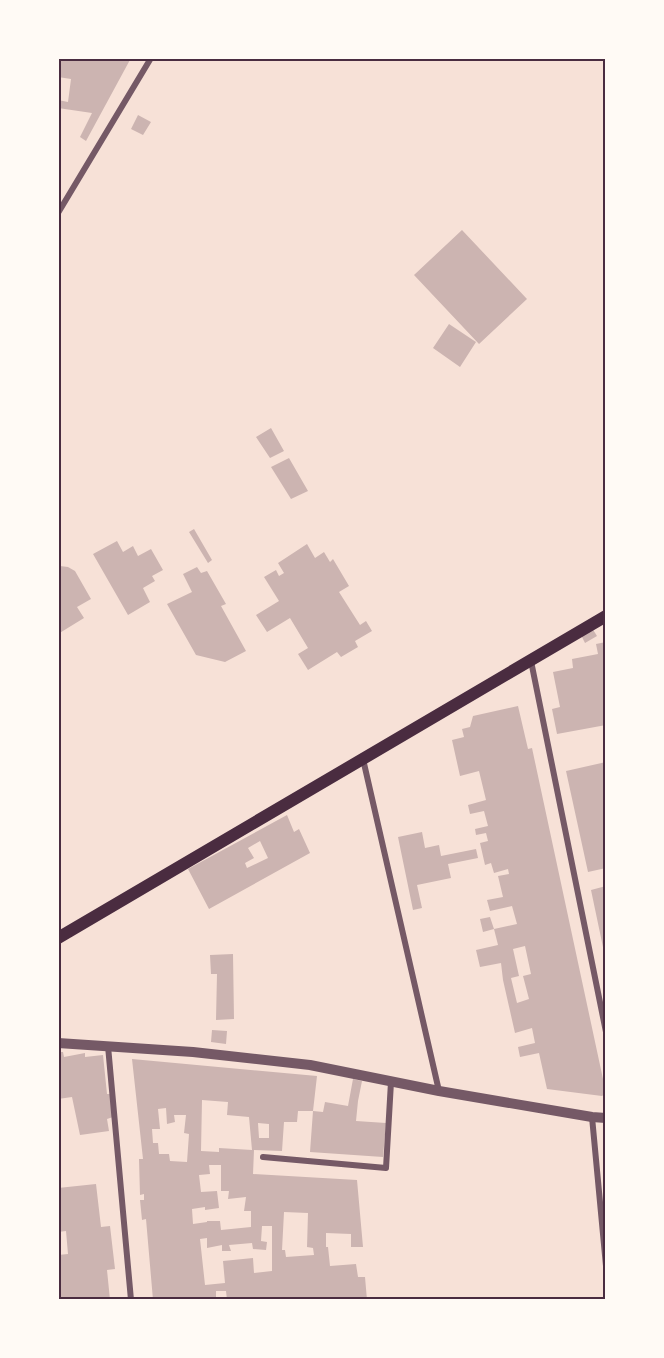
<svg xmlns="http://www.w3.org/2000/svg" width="664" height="1358" viewBox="0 0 664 1358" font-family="Signika,sans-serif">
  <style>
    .building { fill: #ccb4b1; fill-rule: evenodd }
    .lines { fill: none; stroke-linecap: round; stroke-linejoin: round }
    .minor { stroke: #755966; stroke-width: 6 }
    .tertiary { stroke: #755966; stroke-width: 10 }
    .secondary { stroke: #4a2c40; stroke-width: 12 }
    .neatline { fill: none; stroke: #4a2c40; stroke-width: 2 }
  </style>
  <rect width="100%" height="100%" fill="#f7e1d7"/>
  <path class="building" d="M58,58H131L86,141L80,137L92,113L58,108V100L68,102L71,79L58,77Z
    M138,115L151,122L143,135L131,129Z
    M462,230L527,299L479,344L414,275Z
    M449,324L476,342L460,367L433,348Z
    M271,428L284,451L270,458L256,437Z
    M289,458L308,491L291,499L271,467Z
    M194,529L212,560L208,563L189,532Z
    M117,541L123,552L133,546L138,556L151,549L163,570L152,576L155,581L143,588L150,602L128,615L93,554Z
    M307,544L315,558L324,552L330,562L333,559L349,586L339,592L360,625L366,621L372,631L355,641L358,647L341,657L337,652L308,670L298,654L308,648L290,618L267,632L256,615L279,601L264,577L276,570L279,576L284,573L278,563Z
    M60,566L68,567L75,571L91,599L77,607L84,618L58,634V568Z
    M197,567L201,573L207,571L226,604L221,606L246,651L225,662L196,655L167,604L192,592L183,574Z
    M592,628L597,636L585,643L581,635Z
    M606,642V725L557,734L552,709L560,707L553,672L573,668L572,659L598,654L596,644Z
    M518,706L528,749L532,748L606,1093L602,1096L547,1089L539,1053L520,1057L518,1047L535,1043L532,1028L515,1033L503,980L501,963L480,967L476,950L498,945L494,929L483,932L480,919L490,917L494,929L517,924L512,906L490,911L487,900L503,897L498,876L509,874L508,869L494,873L491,863L485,865L480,843L488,841L486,833L476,835L475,829L488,826L484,811L470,814L468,805L486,800L479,771L460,776L452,740L464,737L462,729L470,727L473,716ZM525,946L531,974L523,976L529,999L517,1003L511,978L519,976L513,949Z
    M606,762V868L588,872L566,771Z
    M287,815L294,832L299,829L310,853L209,909L188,869ZM260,841L268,858L247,868L245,863L254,858L248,848Z
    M422,832L425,848L439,845L441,856L476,849L478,858L448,864L451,878L417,885L422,908L413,910L398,837Z
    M606,886V952H604L591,890Z
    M233,954L234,1019L216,1020L217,974H211L210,955Z
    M212,1030L227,1031L226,1044L211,1042Z
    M58,1052H63L64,1057L85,1053V1057L103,1055L107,1094H111L113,1117L107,1119L109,1131L80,1135L72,1097L58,1099Z
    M132,1059L317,1076L313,1111H298L297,1122H284L282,1151L254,1150L253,1174L357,1180L363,1247H351V1234L326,1233V1247H328L330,1266L356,1264L358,1277H365L367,1300H227L226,1291H216V1300H153L146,1219L142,1220L140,1200H144V1194L140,1195L139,1159H143ZM202,1100L228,1102L227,1115L249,1117L252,1150L219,1148V1152L201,1151ZM166,1108L167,1124L175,1122L174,1115H186L184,1133L189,1134L187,1162L170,1161L169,1154H159L158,1143H153L152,1129H160L158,1109ZM258,1123L269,1124V1138H259ZM209,1165H221V1191H229L228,1199L246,1197L244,1211H251V1227L221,1230L220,1221H207V1222L193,1224L192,1209L205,1207V1210L219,1208L217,1191L201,1192L199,1175L210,1174ZM284,1212L308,1213L307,1247L313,1248L314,1255L286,1257L285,1250H282ZM262,1226H272V1271L254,1273L253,1258L223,1261L225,1283L205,1285L200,1239L207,1238V1248L222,1245V1251H231L229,1245L252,1243L253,1249L266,1250L267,1242L261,1241Z
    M353,1079L362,1081L358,1101L356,1121L386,1123L383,1157L310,1152L313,1111L323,1112L325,1102L348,1106Z
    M96,1184L101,1227L110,1226L115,1269L107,1270L110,1300H58V1255L68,1254L66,1231L58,1232V1188Z"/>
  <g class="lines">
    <path class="minor" d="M58,213L151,58
      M531,661L606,1032
      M363,759L439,1091
      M108,1046L131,1300
      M592,1117L606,1266
      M263,1157L386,1168L391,1082"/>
    <path class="tertiary" d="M58,1043L193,1052L310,1065L439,1091L592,1117L606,1118"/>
    <path class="secondary" d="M58,938L606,616"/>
  </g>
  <rect width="664" height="1358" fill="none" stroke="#fffaf5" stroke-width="120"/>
  <rect x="60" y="60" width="544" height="1238" class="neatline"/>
</svg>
